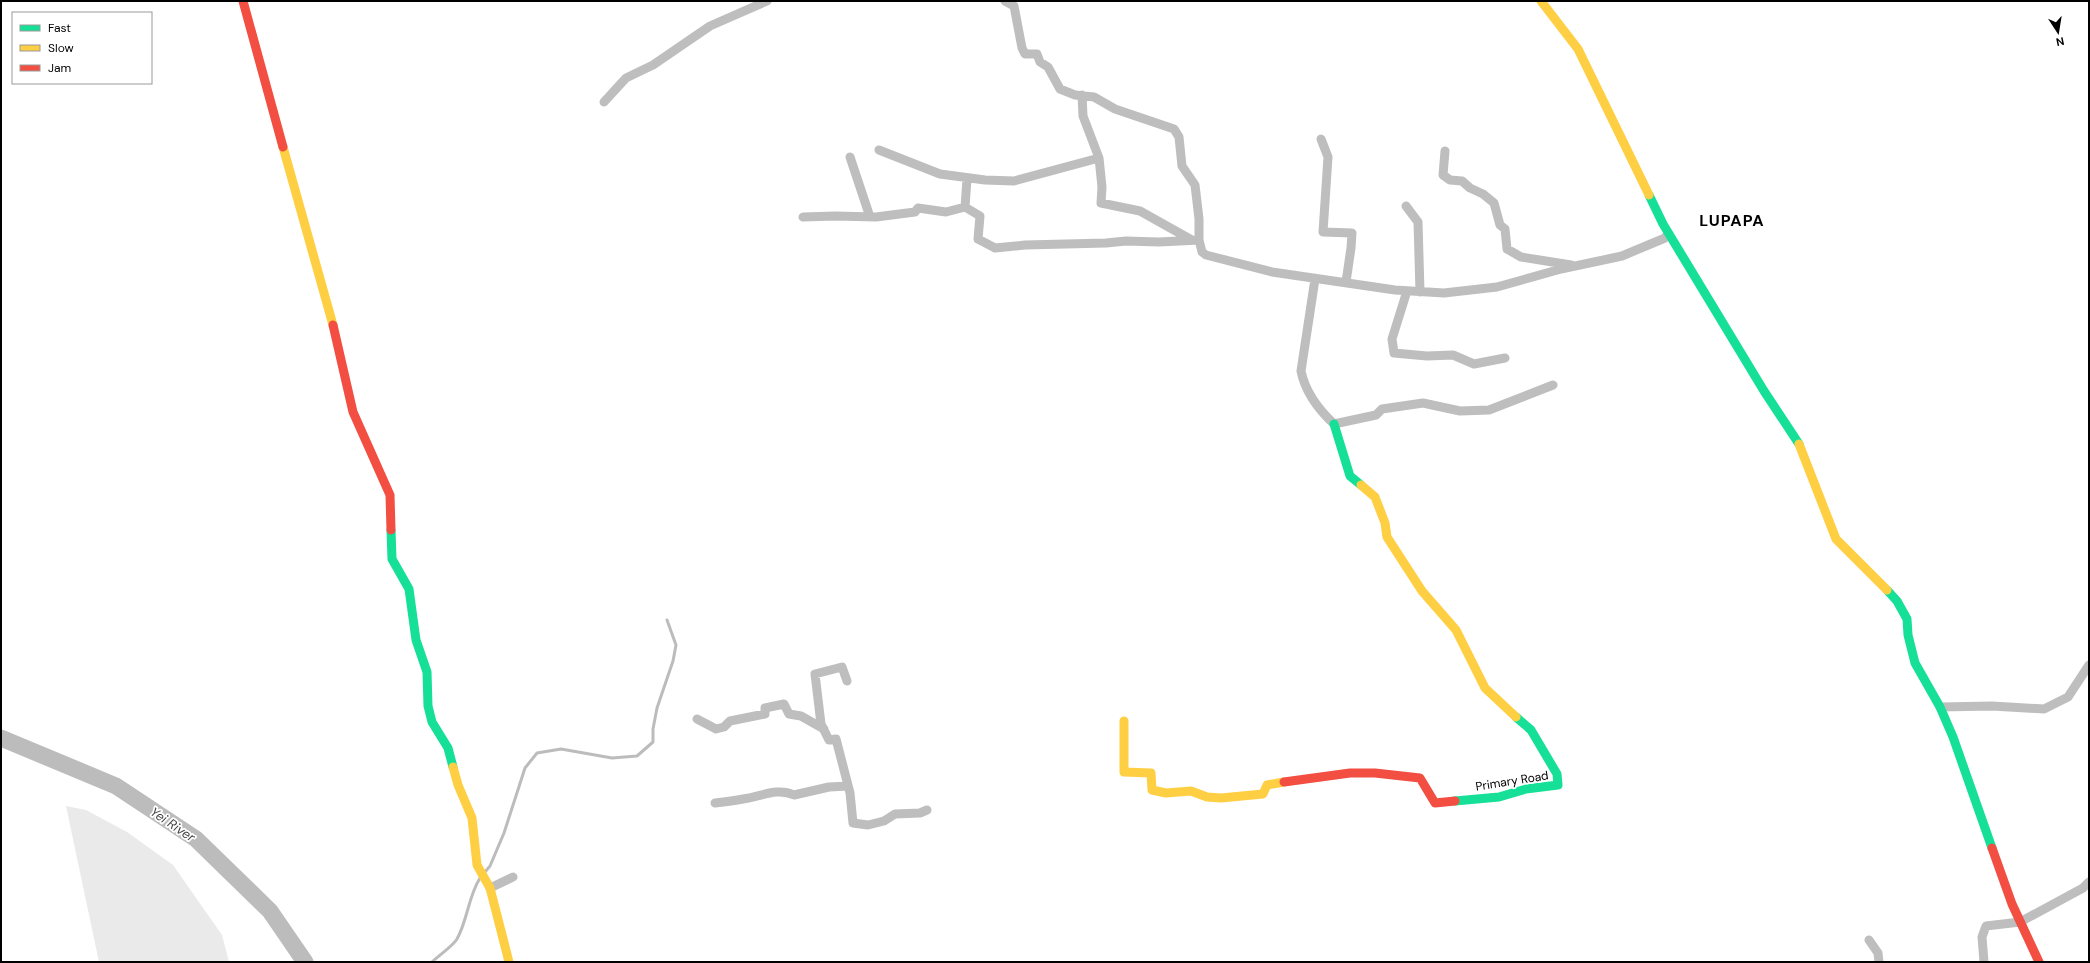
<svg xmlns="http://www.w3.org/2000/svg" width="2090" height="963" viewBox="0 0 2090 963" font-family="'DM Sans',sans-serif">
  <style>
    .green { fill: #eaeaea }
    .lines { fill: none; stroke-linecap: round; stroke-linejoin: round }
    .stream { stroke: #bcbcbc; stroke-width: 3 }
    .river { stroke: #bcbcbc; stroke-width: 17 }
    .street { stroke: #bebebe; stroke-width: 9 }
    .fast { stroke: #16e098; stroke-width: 9 }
    .slow { stroke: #ffcf43; stroke-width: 9 }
    .jam { stroke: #f24e42; stroke-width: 9 }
    .labels { text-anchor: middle; stroke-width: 3.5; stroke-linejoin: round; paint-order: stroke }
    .street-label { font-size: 12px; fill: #000; stroke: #fff }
    .water-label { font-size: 13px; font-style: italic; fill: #414141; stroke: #fff }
    .district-label { font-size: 16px; font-weight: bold; letter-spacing: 1px; fill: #000; stroke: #fff }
  </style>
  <rect width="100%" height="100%" fill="#fff"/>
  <path class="green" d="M66,806L86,810L127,832L173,865L222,935L229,962H99Z"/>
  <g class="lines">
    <path class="stream" d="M485,872L490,866L504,833L525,768L537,753L561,749L612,758L637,756L653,742V729L657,708L673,661L676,645L667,620
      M432,962C439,955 452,947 457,939C468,919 468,897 480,878"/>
    <path class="river" d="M1,738L116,786L196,839L270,911L305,962"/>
    <path class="street" d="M1005,1L1014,6L1022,48L1025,54H1037L1040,62L1048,67L1060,89L1075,95L1094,97L1115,109L1174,129L1179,137L1182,166L1195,185L1199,219V240L1202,252L1206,255L1272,272L1395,290L1444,293L1497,287L1561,269L1622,256L1665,238L1668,233
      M1082,95L1083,116L1099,158L1102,187L1101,203L1140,211L1190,239
      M604,102L626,78L653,65L710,26L767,1
      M1321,139L1328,157L1323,232L1352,233L1351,248L1346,282
      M879,150L940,174L985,180L1014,181L1099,158
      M1445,151L1443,175L1450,180L1462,181L1470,188L1483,194L1494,203L1500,225L1505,229L1507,249L1521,257L1571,265
      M850,157L870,217
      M967,179L965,207L980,216L978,239L995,248L1025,245L1106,243L1126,241L1159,242L1199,240
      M1406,206L1418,222L1420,292
      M803,217L835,216L876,217L915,212L918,208L946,212L965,207
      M1315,279L1301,371C1305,391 1319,410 1334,424L1376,415L1382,409L1423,403L1460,411L1489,410L1553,385
      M1407,291L1392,339L1394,353L1427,356L1453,355L1474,364L1505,358
      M847,681L842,667L815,674L821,724L829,740L836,739L850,793L853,823L868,825L884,821L895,814L920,813L927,810
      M1940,707L1992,706L2044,709L2068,697L2089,665
      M697,719L716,729L724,727L730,721L765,714V708L784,704L789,714L801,716L824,729
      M715,803C724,802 733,801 743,799C760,797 777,787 794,795L829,787L848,786
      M490,888L513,877
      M1869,940L1878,953L1879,962
      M1984,962L1982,937L1986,926L2020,922L2083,888L2089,882"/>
    <path class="fast" d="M1649,195L1663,224L1764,391L1799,444
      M1334,424L1350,476L1361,485
      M391,530L392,559L409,589L416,640L427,672L428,706L432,722L448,748L453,767
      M1887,590L1897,601L1907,619L1908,635L1915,663L1940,707L1953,737L1992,848
      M1455,801L1499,797L1526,789L1558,785L1557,774L1531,730L1516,717"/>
    <path class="slow" d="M1541,1L1578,49L1649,195
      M283,147L333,325
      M1799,444L1836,539L1887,590
      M1361,485L1375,497L1385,523L1387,537L1422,591L1456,630L1485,688L1516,717
      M1124,721V772L1151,773L1152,790L1166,793L1191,791L1207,797L1221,798L1263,794L1267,785L1284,782
      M453,767L458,785L472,818L477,865L490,888L509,962"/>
    <path class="jam" d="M243,1L283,147
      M333,325L353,412L390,495L391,530
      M1284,782L1350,773H1375L1420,778L1435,803L1455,801
      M1992,848L2012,904L2039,962"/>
  </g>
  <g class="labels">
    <g class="street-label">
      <text transform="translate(1512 781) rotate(-9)" y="4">Primary Road</text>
    </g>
    <g class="water-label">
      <text transform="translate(173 824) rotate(34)" y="5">Yei River</text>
    </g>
    <g class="district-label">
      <text x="1732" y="226">LUPAPA</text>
    </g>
  </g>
  <rect width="2090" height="963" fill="none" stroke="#000000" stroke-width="4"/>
  <rect x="12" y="12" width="140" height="72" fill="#ffffff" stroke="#999999"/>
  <rect x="20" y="25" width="20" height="6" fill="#16e098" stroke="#999999"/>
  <text x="48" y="32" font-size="12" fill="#000000">Fast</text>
  <rect x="20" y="45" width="20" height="6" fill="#ffcf43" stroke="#999999"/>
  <text x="48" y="52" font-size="12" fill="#000000">Slow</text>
  <rect x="20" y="65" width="20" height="6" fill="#f24e42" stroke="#999999"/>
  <text x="48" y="72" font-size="12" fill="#000000">Jam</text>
  <g transform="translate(2058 32) rotate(168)" stroke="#ffffff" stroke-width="3" paint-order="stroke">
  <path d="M0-3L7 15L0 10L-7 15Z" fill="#000000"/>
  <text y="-6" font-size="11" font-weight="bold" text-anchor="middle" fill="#000000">N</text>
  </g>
</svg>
